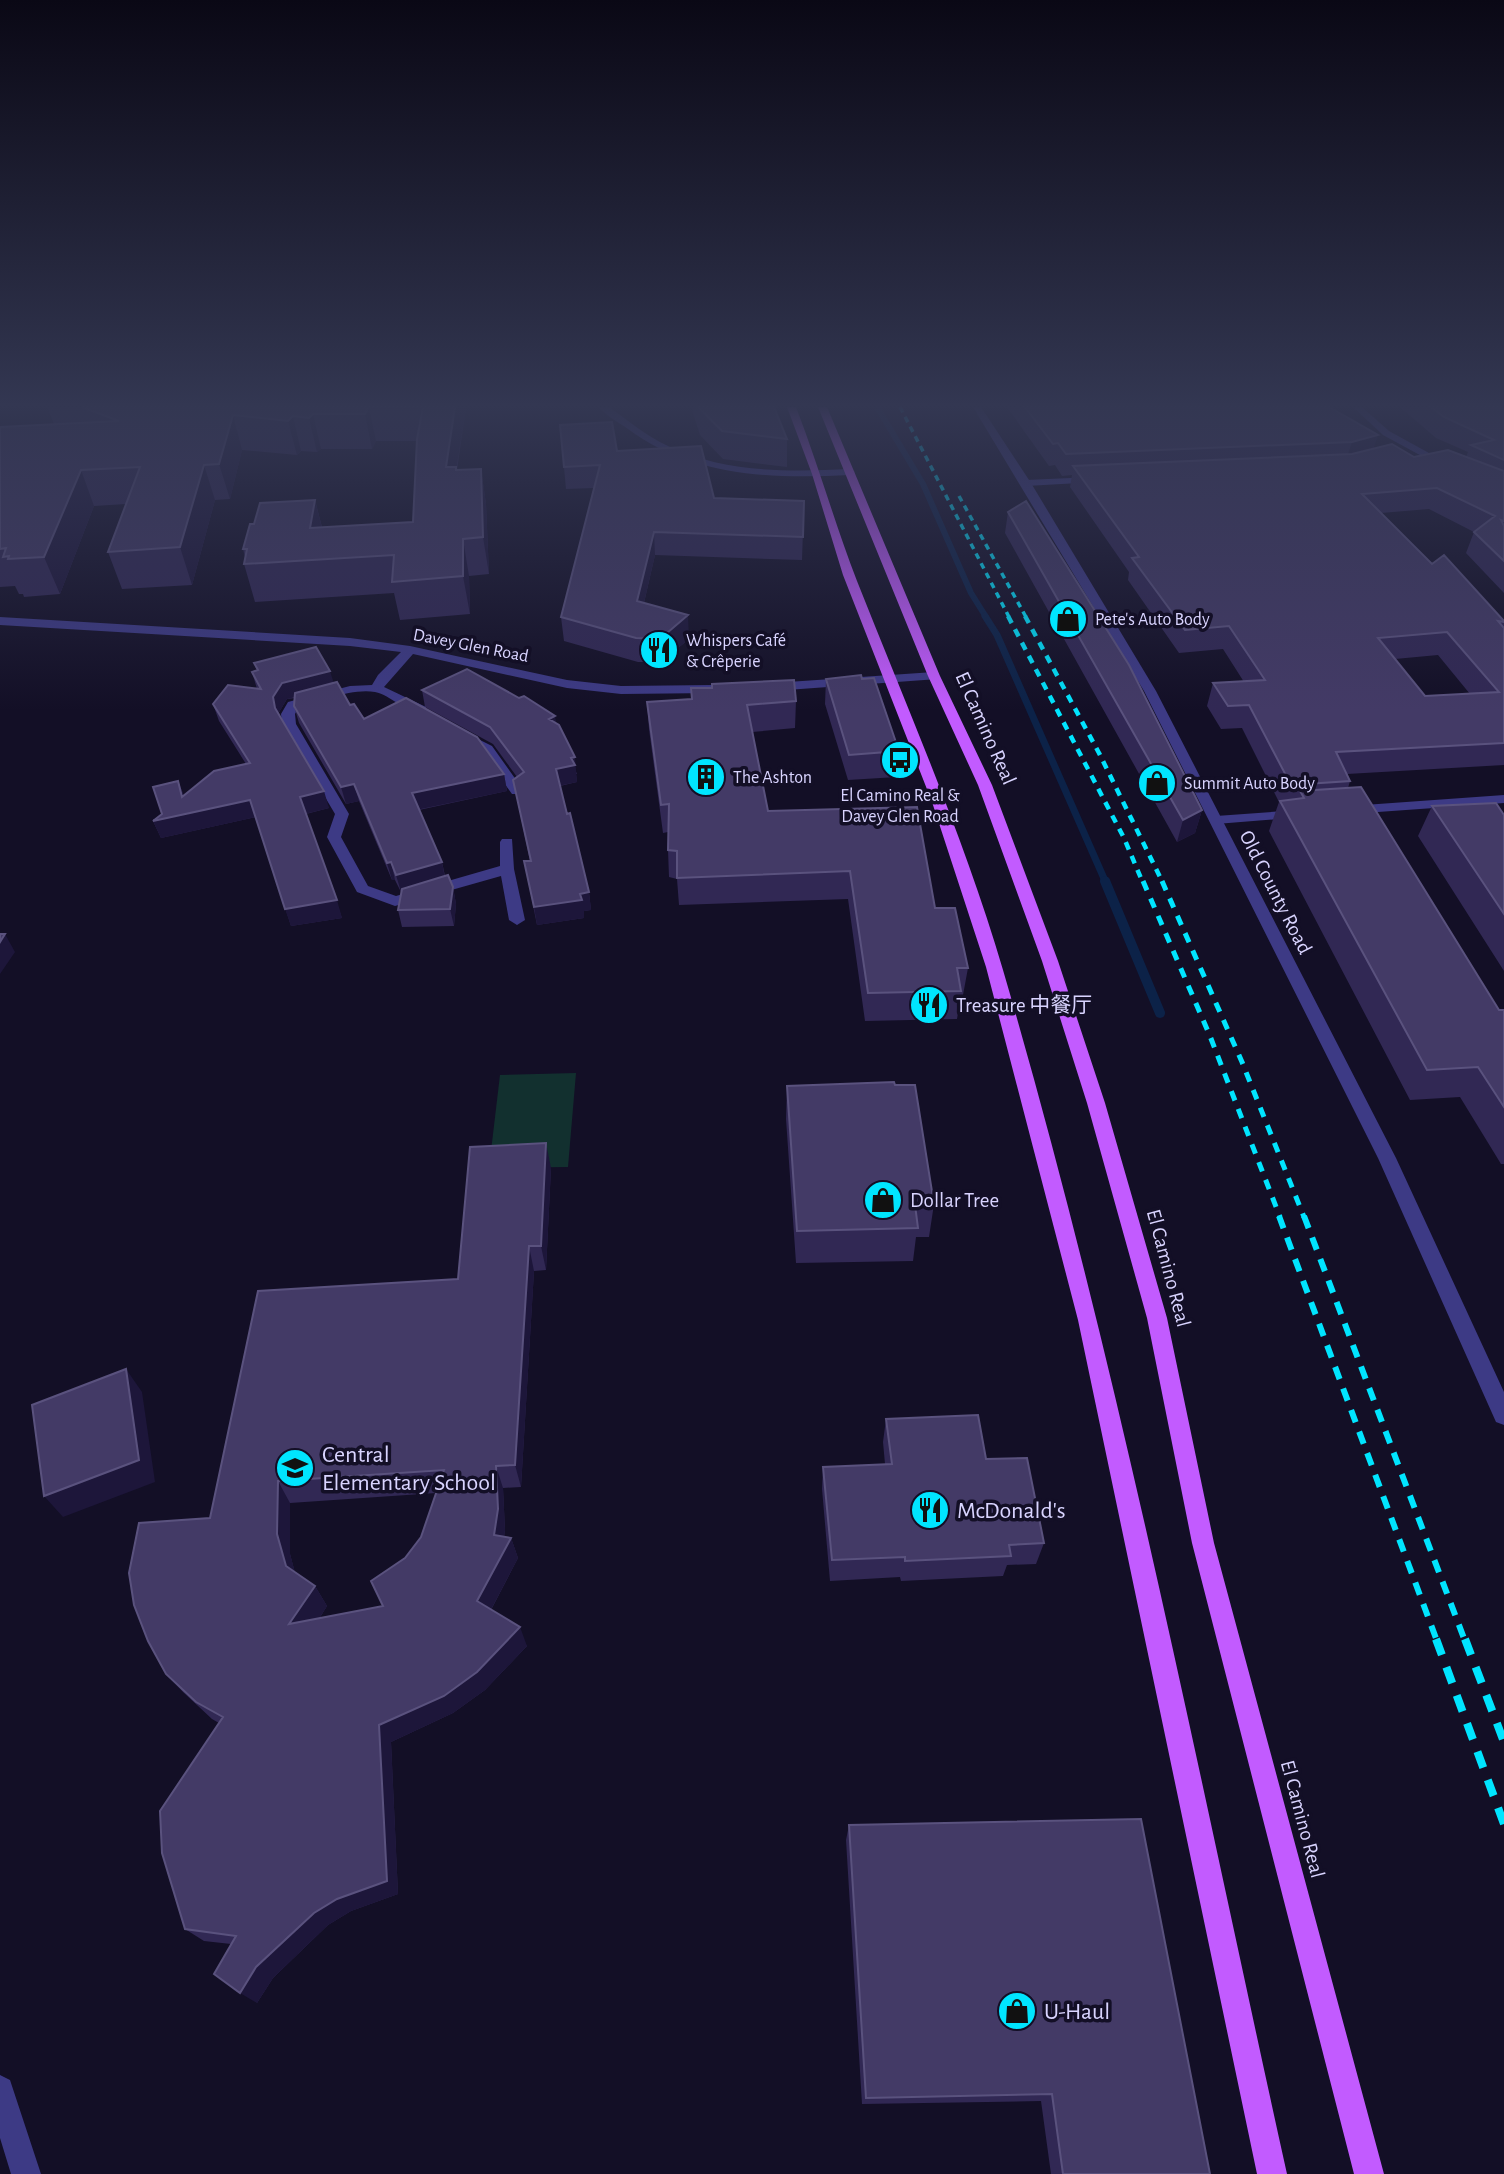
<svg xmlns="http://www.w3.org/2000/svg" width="1504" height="2174" viewBox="0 0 1504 2174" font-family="'Alegreya Sans','Noto Sans SC',sans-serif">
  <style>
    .green { fill: #12302f }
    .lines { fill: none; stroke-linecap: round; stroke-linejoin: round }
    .stream-far2 { stroke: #0c2248; stroke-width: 6 }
    .stream-far1 { stroke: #0c2248; stroke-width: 7 }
    .stream { stroke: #0c2248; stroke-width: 10 }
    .minor { fill: #3d3a85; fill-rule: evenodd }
    .tertiary { fill: #3d3a85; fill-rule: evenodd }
    .primary { fill: #c25bff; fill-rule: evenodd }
    .rail-far4 { stroke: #00e5ff; stroke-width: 3.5; stroke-dasharray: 6 5; stroke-linecap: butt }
    .rail-far3 { stroke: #00e5ff; stroke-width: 4.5; stroke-dasharray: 8 7; stroke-linecap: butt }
    .rail-far2 { stroke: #00e5ff; stroke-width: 5; stroke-dasharray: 10 9; stroke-linecap: butt }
    .rail-far1 { stroke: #00e5ff; stroke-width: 6; stroke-dasharray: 13 10; stroke-linecap: butt }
    .rail { stroke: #00e5ff; stroke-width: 8; stroke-dasharray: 17 13; stroke-linecap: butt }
    .wall { fill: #312854; fill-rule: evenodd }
    .shaded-wall { fill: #1d163a }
    .building { fill: #433a66; stroke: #5a527e; stroke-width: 2; fill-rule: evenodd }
    .labels { text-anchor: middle; stroke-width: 7; stroke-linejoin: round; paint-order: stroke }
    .far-poi-label { font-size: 18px; fill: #d9d4ff; stroke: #130f26; text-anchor: start }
    .far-street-label { font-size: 18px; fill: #d9d4ff; stroke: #130f26 }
    .street-label { font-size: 21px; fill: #d9d4ff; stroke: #130f26 }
    .poi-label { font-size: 21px; fill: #d9d4ff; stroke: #130f26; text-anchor: start }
    .near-poi-label { font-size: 24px; fill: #d9d4ff; stroke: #130f26; text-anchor: start }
  </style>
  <rect width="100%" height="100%" fill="#130f26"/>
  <path class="green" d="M576,1073L568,1167L489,1168L500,1075Z"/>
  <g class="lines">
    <path class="stream-far2" d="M877,407L923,484L971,593L986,617"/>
    <path class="stream-far1" d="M985,616L997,635L1106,883"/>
    <path class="stream" d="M1105,881L1160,1013"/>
    <path class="minor" d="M599,407H609C628,420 646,436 668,446C724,473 789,472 850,469L855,472L850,475C772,479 693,477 628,429C618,422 605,415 599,407Z
      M1093,477L1098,480L1097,482L1026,486L1021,483L1026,480Z
      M0,617L350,638L410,646L567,680L621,686L714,685L720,689L714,693L621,694L567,688L413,654L384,687L426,707V713C407,716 392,695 375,692C351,688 320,702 298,708L295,714L296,724L349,814L341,837L368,886L396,896L500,866V842L502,839H512L514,869L525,920L517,925L509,920L501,876L395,906L357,892L327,837L335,814L282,724L281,714L288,702L350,686L372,685L378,675L401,652L350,646L0,625Z
      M934,672L938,673V679L773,691L767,687L773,683Z
      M466,733L492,746L524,791L522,794H512L482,752L461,740L459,737Z
      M1504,795V803L1350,814L1343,810L1350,806Z
      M1298,810L1305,814L1303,817L1216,824L1209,820L1216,816Z
      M0,2075L10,2080L41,2174H11L0,2138Z"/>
    <path class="tertiary" d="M973,407H981L1031,483L1156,691L1396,1158L1504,1392V1425L1496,1422L1378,1158L1144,691Z
      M1353,407H1362L1389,431L1449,464L1440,466L1383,435Z"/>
    <path class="primary" d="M787,407H796C818,464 835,524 857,581C908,710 964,837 1003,970C1119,1366 1198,1772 1287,2174H1257L1078,1320L986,967L932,802L843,575L812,474Z
      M818,407H827L940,676L992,785L1058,961L1105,1103L1167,1318L1214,1543L1384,2174H1354L1192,1543L1147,1318L1087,1103L1042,961L978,785L928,676Z"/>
    <path class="rail-far4" d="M900,407L1009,617
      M959,496L1026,617"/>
    <path class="rail-far3" d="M1008,616L1124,838L1143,883
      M1025,616L1099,753L1163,883"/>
    <path class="rail-far2" d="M1143,881L1210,1036L1280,1217
      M1162,881L1242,1062L1304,1217"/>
    <path class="rail-far1" d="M1279,1216L1437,1641
      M1304,1216L1465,1641"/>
    <path class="rail" d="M1436,1639L1504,1824
      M1465,1639L1504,1742"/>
  </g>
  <path class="wall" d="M47,407H466L457,470L481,469L486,504L489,574L469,576L470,614L400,620L394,593L255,602L244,564L245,557L243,549L254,524L315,500L322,527L413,522L417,441H376L372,449H321L317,452L301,451L297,455L242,450L230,499L215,500L192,585L122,589L108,552L126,504L94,506L60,594L24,597L23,594H19L15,586L0,587V427L54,424Z
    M691,407H774L787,439V467L723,459L700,435Z
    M1007,407H1329L1374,449L1414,457H1466L1468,452L1436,438L1400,407H1504V593L1466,553L1474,532L1429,509L1381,513L1432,564L1504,621V765L1347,774L1350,781L1348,788L1499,1010H1504V1164H1501L1460,1097L1410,1100L1269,831L1279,802L1242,728L1221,729L1207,706L1213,683L1244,682L1223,649L1179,653L1128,580L1129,572L1070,487L1072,475L1062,476L1055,465L1049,466ZM1438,655L1470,694L1425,696L1395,659Z
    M560,425L714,498L804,501L802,560L655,555L644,603L689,639L661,662H638L564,641L561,617L594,488L566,489Z
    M1008,512L1202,810L1195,833L1177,842L1005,533Z
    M254,663L333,683L350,705L364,719L504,774L507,791L419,810L442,862L445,876L453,887L456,904L454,926L402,927L398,910L402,892H401L395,880H392L359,801L346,804L299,723L294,706L295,698L287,699L278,714L329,808L306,814L342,918L291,926L256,817L161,838L153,821L162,814L178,781L184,796L246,764L219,721L213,704L257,689L252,672L257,671Z
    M826,679H862L899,751L897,777L848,780L825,704Z
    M691,688L796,701L795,728L752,732L768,811L935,908L968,968L963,995H961L957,1019L865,1021L848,899L679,905L677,879L669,877L668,850V832L663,833L649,729L647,702L691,699Z
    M422,690L556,724L577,774H576L577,782L560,786L589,892L591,910L584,911V918L537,925L524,861H530L513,780L517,777L493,744L425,707Z
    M1432,806L1504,815V971L1418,836Z
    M787,1086L934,1204L929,1237H916L913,1261L796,1263L786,1119Z
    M551,1168L546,1270L534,1271L521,1487L503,1488L505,1530L504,1537L511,1538L518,1558L491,1610L527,1646L485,1690L453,1713L391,1742L398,1894L351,1911L328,1925L273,1978L257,2003L231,1944L204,1941L185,1929L219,1723L212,1719L183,1692L166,1674L210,1518L458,1279ZM436,1493L421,1537L405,1558L383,1606L319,1619L327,1606L315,1586L295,1573L290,1554V1503Z
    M886,1419L986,1459L1044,1543L1036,1564L1007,1565L1003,1576L901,1581L900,1577L830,1581L822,1489L823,1467L885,1464L883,1442Z
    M849,1825L1210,2174H1051L1041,2101L862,2104L846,1840Z"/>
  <path class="shaded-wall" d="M369,407L376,441L372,449L365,414Z
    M455,407H466L456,471L446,467Z
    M313,414L321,449L317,452L309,418Z
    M233,415L242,450L230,499L219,464Z
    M293,416L301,451L297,455L288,421Z
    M1378,435L1371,457L1345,463L1352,442Z
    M204,465L215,500L192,585L180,547Z
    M481,469L486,504L489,574L483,537Z
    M81,470L94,506L60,594L44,557Z
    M315,500L324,536L310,528Z
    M654,532L655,555L639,624L637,601Z
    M463,539L469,576L470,614L463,576Z
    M688,615L689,639L661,662L660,639Z
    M330,671L335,687L287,699L278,714L275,708L273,697L282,683Z
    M555,716L558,733L549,719Z
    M575,757L577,782L558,786L556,769L571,758Z
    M504,774L507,791L416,810L412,793Z
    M178,781L185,798L250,800L256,817L161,838L153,821L182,797Z
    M354,784L359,801L346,804L341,787Z
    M324,791L329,808L305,814L300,797Z
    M1202,810L1195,833L1177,842L1183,820Z
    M391,862L395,880H392L387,863Z
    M442,862L445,879L401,892L396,875Z
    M453,887L456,904L454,926L450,909Z
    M589,892L591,910L584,911V918L537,925L534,907L580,894Z
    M337,900L342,918L291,926L285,909Z
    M5,934L15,952L0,974V942Z
    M546,1143L551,1168L546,1270L541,1246Z
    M529,1246L534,1271L521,1487L515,1465Z
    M126,1369L142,1392L155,1482L63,1517L44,1496Z
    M496,1466L503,1488L505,1530L501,1556L494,1535Z
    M278,1481L290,1503V1554L299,1587L286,1566L277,1534Z
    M511,1538L518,1558L485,1621L477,1601Z
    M315,1586L327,1606L303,1644L289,1624Z
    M520,1627L527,1646L485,1690L453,1713L391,1742L398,1894L351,1911L328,1925L273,1978L257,2003L240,1993L379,1725Z"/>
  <path class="building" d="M82,407H455L446,467H456V470L481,469L483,537L463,539V576L392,582L394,555L244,564L247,549H243L250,524H254L260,503L315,500L310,528L413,522L417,439L423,407H369L365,414H313L309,418L293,416L288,421L233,415L219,464L204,465L180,547L108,552L140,467L81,470L44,557L8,559L9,556L3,557L6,548L0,549V427L119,421Z
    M698,407H774L787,439L722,431Z
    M1025,407H1329L1378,435L1352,442L1066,454L1058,443L1053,444Z
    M1431,407H1504V460L1471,445L1494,440L1444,417Z
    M612,422L617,451L701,446L714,498L804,501L803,537L654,532L637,601L688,615L660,639L636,638L561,617L600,465L564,467L560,425Z
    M1392,444L1414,457L1448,450L1504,471V521L1501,520L1504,526V561L1474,532L1495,516L1437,488L1362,494L1432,564L1444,555L1504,621V622L1498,621L1504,628V743L1336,752L1350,781L1291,785L1249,705L1228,706L1213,683L1265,680L1229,626L1185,630L1132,558L1139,557L1073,466L1352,454ZM1447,632L1499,692L1425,696L1378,638Z
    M1026,501L1129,665L1202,810L1183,820L1008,512Z
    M316,647L330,671L282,683L273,697L275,708L324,791L300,797L337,900L285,909L250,800L153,821L162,814L153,787L178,781L182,797L214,771L250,763L213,704L228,685L261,689L252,672L258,670L254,663Z
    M467,669L519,698L524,696L555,716L549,719L559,725L575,757L571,758L575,765L556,769L567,814L570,813L589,892L580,894L582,900L534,907L524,861H531L513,780L524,772L490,727L422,690Z
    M861,675L862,679L874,678L899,751L849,755L826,679Z
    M794,680L796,701L747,705L768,811L917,807L935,908H955L968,968H957L961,991L868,993L850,871L677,878V851L668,850L669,804L661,805L647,702L692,699L691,688H712V684Z
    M337,682L350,705L354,704L364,719L406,698L477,737L504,774L412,793L442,862L396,875L391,862L387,863L354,784L341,787L294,706L295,693Z
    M1361,787L1499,1010H1504V1107L1478,1067L1427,1070L1280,801L1304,798L1300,791Z
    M1496,803L1504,815V914L1432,806Z
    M448,875L453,887L450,909L398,910L402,889Z
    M0,934H5L0,942Z
    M894,1082L895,1085H915L934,1204L915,1205L918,1228L797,1231L787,1086Z
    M546,1143L541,1246H529L515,1465L496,1466L498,1509L494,1535L511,1538L477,1601L520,1627L477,1672L444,1696L379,1725L387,1881L337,1899L314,1913L256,1967L240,1993L214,1974L236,1936L185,1929L162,1853L160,1811L223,1717L196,1702L166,1674L148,1641L134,1605L129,1573L139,1523L210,1518L258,1291L458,1279L470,1147ZM444,1470L421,1537L405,1558L371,1581L383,1606L289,1624L315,1586L286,1566L277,1534L278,1481Z
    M126,1369L139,1460L44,1496L32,1405Z
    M978,1415L986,1459L1027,1458L1044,1543L1009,1545L1011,1556L905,1561V1557L832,1560L823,1467L892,1464L886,1419Z
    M1141,1819L1210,2174H1063L1052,2094L866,2098L849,1825Z"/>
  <linearGradient id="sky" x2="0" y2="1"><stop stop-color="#0a0815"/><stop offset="0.57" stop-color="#333752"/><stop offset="1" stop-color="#333752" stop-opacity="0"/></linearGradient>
  <rect width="1504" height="711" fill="url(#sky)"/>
  <defs>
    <symbol id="shop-disc" viewBox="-11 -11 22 22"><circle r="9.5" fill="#00e5ff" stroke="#130f26"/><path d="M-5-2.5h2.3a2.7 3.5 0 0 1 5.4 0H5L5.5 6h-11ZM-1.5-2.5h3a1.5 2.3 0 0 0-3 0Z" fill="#111"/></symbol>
    <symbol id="restaurant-disc" viewBox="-11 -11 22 22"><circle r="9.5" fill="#00e5ff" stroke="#130f26"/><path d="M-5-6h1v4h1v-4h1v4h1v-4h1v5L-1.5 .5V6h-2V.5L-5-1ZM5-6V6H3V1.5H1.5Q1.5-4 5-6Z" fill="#111"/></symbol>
    <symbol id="bus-disc" viewBox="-11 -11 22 22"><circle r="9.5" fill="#00e5ff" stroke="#130f26"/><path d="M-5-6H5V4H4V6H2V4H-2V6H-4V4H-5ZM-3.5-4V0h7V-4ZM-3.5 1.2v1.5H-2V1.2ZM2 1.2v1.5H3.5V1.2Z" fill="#111"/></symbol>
    <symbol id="building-disc" viewBox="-11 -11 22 22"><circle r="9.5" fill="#00e5ff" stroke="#130f26"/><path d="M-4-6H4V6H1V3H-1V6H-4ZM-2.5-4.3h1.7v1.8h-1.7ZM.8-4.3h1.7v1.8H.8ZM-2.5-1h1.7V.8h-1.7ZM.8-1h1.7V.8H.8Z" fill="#111"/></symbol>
    <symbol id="school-disc" viewBox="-11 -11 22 22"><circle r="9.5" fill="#00e5ff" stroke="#130f26"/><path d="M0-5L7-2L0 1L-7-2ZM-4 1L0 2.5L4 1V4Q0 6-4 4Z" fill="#111"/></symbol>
  </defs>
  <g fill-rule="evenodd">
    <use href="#shop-disc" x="1046" y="597" width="44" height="44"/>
    <use href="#restaurant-disc" x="637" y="628" width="44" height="44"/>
    <use href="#bus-disc" x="878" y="738" width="44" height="44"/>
    <use href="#building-disc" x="684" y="755" width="44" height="44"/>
    <use href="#shop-disc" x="1135" y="761" width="44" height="44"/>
    <use href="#restaurant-disc" x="907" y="983" width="44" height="44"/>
    <use href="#shop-disc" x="861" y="1178" width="44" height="44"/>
    <use href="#school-disc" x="273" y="1446" width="44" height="44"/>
    <use href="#restaurant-disc" x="908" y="1488" width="44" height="44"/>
    <use href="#shop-disc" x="995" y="1989" width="44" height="44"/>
  </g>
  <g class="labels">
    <g class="far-poi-label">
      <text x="1095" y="625">Pete's Auto Body</text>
      <text x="686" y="646">Whispers Café<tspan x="686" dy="21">&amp; Crêperie</tspan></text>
      <text x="733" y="783">The Ashton</text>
      <text x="1184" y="789">Summit Auto Body</text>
      <text x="900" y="801" text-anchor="middle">El Camino Real &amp;<tspan x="900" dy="21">Davey Glen Road</tspan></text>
    </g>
    <g class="far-street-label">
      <text transform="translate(471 645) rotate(11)" y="6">Davey Glen Road</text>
    </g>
    <g class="street-label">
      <text transform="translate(986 728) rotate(66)" y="7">El Camino Real</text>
      <text transform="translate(1276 892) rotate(63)" y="7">Old County Road</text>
      <text transform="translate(1169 1268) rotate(75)" y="7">El Camino Real</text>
      <text transform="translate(1303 1819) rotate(75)" y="7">El Camino Real</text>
    </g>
    <g class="poi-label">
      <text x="956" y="1012">Treasure 中餐厅</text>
      <text x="910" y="1207">Dollar Tree</text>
    </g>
    <g class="near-poi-label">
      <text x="322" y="1462">Central<tspan x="322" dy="28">Elementary School</tspan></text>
      <text x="957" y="1518">McDonald's</text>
      <text x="1044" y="2019">U-Haul</text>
    </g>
  </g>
</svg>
